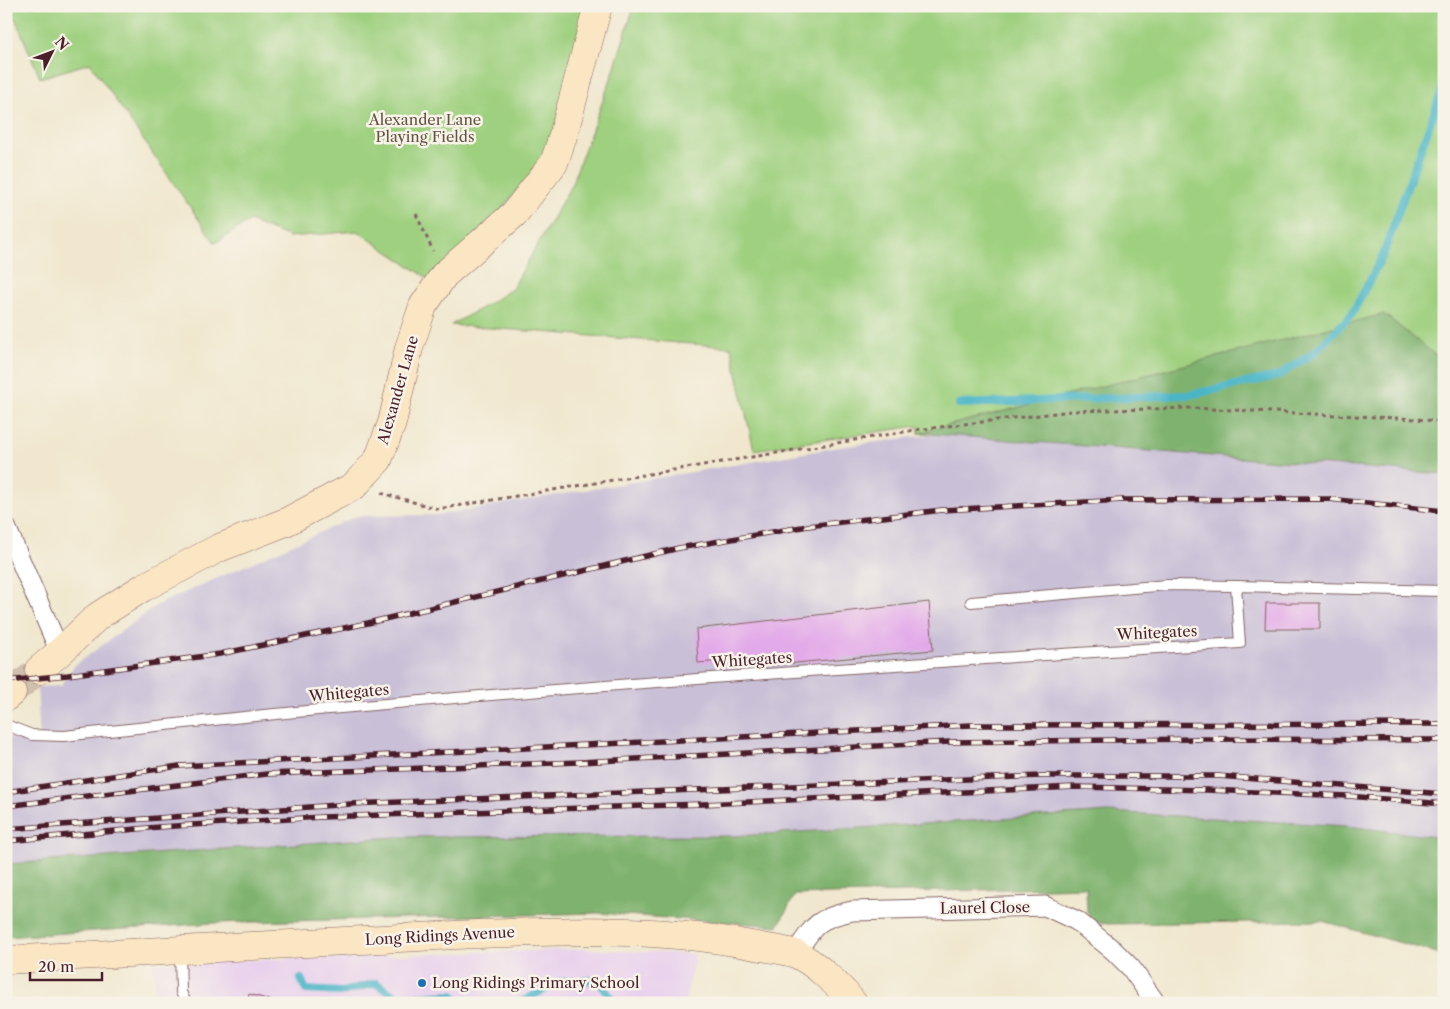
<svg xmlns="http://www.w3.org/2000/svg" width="1450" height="1009" viewBox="0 0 1450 1009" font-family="'Libre Caslon Text',serif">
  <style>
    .built { fill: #e9d1ed }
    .industrial { fill: #c9bfd7 }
    .green { fill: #9fd07f; stroke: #747855 }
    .forest { fill: #7fb26e; stroke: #64684c }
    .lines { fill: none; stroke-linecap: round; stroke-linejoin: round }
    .stream { stroke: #4ab5c7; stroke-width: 8 }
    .building { fill: #e3aae9 }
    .secondary-tunnel { stroke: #cfbfad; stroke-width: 28; stroke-dasharray: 28 14; stroke-linecap: butt }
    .lane-casing { stroke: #846564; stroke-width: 12 }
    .street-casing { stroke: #846564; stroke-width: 21 }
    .secondary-casing { stroke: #846564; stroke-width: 29 }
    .path { stroke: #846564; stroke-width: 3; stroke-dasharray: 4 4; stroke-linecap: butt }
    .lane { stroke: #fff; stroke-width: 10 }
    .street { stroke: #fff; stroke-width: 19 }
    .secondary { stroke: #fbe6c4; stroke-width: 28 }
    .rail-casing { stroke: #4a1f2b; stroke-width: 5.5 }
    .rail { stroke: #f7f3e8; stroke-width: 4; stroke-dasharray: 11; stroke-linecap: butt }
    .poi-dot { fill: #1f6fb2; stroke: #f7f3e8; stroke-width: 2 }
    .labels { text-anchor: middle; stroke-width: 5; stroke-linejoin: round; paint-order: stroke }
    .park-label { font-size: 15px; fill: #645444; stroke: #f7f3e8 }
    .street-label { font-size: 15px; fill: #4a1f2b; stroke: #f7f3e8 }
    .poi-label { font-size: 15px; fill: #4a1f2b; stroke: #f7f3e8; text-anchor: start }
  </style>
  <rect width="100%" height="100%" fill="#f7f3e8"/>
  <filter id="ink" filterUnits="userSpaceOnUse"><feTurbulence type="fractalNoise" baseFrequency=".02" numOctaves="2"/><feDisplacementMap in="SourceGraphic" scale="10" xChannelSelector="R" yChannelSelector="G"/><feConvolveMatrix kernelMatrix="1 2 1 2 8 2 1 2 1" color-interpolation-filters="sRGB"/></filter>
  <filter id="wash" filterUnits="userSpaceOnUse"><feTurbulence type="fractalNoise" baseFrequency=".0096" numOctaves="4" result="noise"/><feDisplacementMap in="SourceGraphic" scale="20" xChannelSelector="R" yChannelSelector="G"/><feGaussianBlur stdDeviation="1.12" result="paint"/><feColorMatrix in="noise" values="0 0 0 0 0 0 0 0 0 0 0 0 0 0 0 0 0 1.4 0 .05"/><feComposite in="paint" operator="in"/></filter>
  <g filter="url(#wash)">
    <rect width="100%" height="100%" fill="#f0e7ce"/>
    <path class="built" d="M583,949L695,954L685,1003H156L154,963Z"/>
    <path class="industrial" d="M1009,424L1444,435V908L1108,924L1087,912L1086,887L795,895L778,926L598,913L214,923L6,937V737L40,741L37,687L61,686L74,666L157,605L357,516L438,515L840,447Z"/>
    <path class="green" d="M10,6H598L563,136L438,285L357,231L289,237L250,221L215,243L90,63L40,78Z
      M634,6H1444V362L1384,315L919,433L918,426L754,450L731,347L451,325L485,306L512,289L571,186L612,76Z"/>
    <path class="forest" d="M1384,314L1444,362V474L919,433Z
      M1108,812L1347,826L1444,838V955L1322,921L1108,924L1092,922L1087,912L1086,887L795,895L778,926L598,913L214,923L6,937V864L396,837L736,836Z"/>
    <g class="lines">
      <path class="stream" d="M959,404L1189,395L1278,376L1315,352L1352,314L1383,255L1444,85
        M301,979L306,990L342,992L376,983L398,998L452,995L461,1003
        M519,1003L559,982L598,980L615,1003"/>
    </g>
    <g id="blocks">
      <path class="building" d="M929,602L933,650L753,667V658L698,663L696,629Z
        M1266,603H1320V629H1265Z
        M249,994L274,1001L273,1003H247Z"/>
    </g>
  </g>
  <g filter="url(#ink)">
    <use href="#blocks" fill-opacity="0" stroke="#846564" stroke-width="1"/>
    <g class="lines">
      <path class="secondary-tunnel" d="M12,692L39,670"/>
      <defs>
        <path id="lane" d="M971,602L1167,585L1236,586
          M6,725L32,735L64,736C156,726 248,716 341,708C640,681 940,661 1240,643L1236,586L1444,591
          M180,952L181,992L186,1003"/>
        <path id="street" d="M6,527L60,652
          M795,954C815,924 816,919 852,911L1045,906L1077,921L1113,950L1131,968L1155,1002"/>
        <path id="secondary" d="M39,670L60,652L98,616L144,587L219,548L286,522L354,486L378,460L392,423L409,348L423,306L444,275L514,214L554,163L563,136L598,6
          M6,697L12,692
          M6,960C156,952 305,942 455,935C553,931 654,926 751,945C764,948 780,949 793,953C811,959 842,988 853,1003"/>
      </defs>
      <use href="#lane" class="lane-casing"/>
      <use href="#street" class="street-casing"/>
      <use href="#secondary" class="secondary-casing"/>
      <path class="path" d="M416,214L433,251
        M381,493L438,509L915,430L1072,411L1192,408L1416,419L1444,422"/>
      <use href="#lane" class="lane"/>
      <use href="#street" class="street"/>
      <use href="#secondary" class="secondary"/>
      <defs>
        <path id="rail" d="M6,681L68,675L220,654L368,623L679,548L808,526L942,510L1123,500L1328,499L1444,511
          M6,792L179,766L971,725L1444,724
          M6,806L267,774L580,762L950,742L1199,739L1444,740
          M6,829L351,804L1041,776H1218L1444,794
          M6,841L159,827L322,817L703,804L1076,787L1207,790L1348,796L1444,804"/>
      </defs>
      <use href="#rail" class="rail-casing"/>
      <use href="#rail" class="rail"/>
    </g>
  </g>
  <circle class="poi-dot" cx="422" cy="983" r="5"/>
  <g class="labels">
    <g class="park-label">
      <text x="425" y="125">Alexander Lane<tspan x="425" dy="17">Playing Fields</tspan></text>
    </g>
    <g class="street-label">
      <text transform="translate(398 390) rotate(-74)" y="5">Alexander Lane</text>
      <text transform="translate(1157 633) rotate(-3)" y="5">Whitegates</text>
      <text transform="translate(752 660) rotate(-4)" y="5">Whitegates</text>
      <text transform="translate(349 693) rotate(-5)" y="5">Whitegates</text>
      <text transform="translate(985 908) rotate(-1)" y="5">Laurel Close</text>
      <text transform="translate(440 936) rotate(-3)" y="5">Long Ridings Avenue</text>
    </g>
    <g class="poi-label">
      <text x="432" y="988">Long Ridings Primary School</text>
    </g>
  </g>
  <rect width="1450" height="1009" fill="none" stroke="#f7f3e8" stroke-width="25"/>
  <g transform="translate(52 52) rotate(48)" stroke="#f7f3e8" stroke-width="4" paint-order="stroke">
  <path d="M0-4L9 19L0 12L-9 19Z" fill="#4a1f2b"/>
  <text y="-8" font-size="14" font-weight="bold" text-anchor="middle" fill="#4a1f2b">N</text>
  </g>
  <path d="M30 972v8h72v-8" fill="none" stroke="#4a1f2b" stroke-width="2.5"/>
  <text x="38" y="972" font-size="15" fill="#4a1f2b" stroke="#f7f3e8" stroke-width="4" paint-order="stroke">20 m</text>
</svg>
